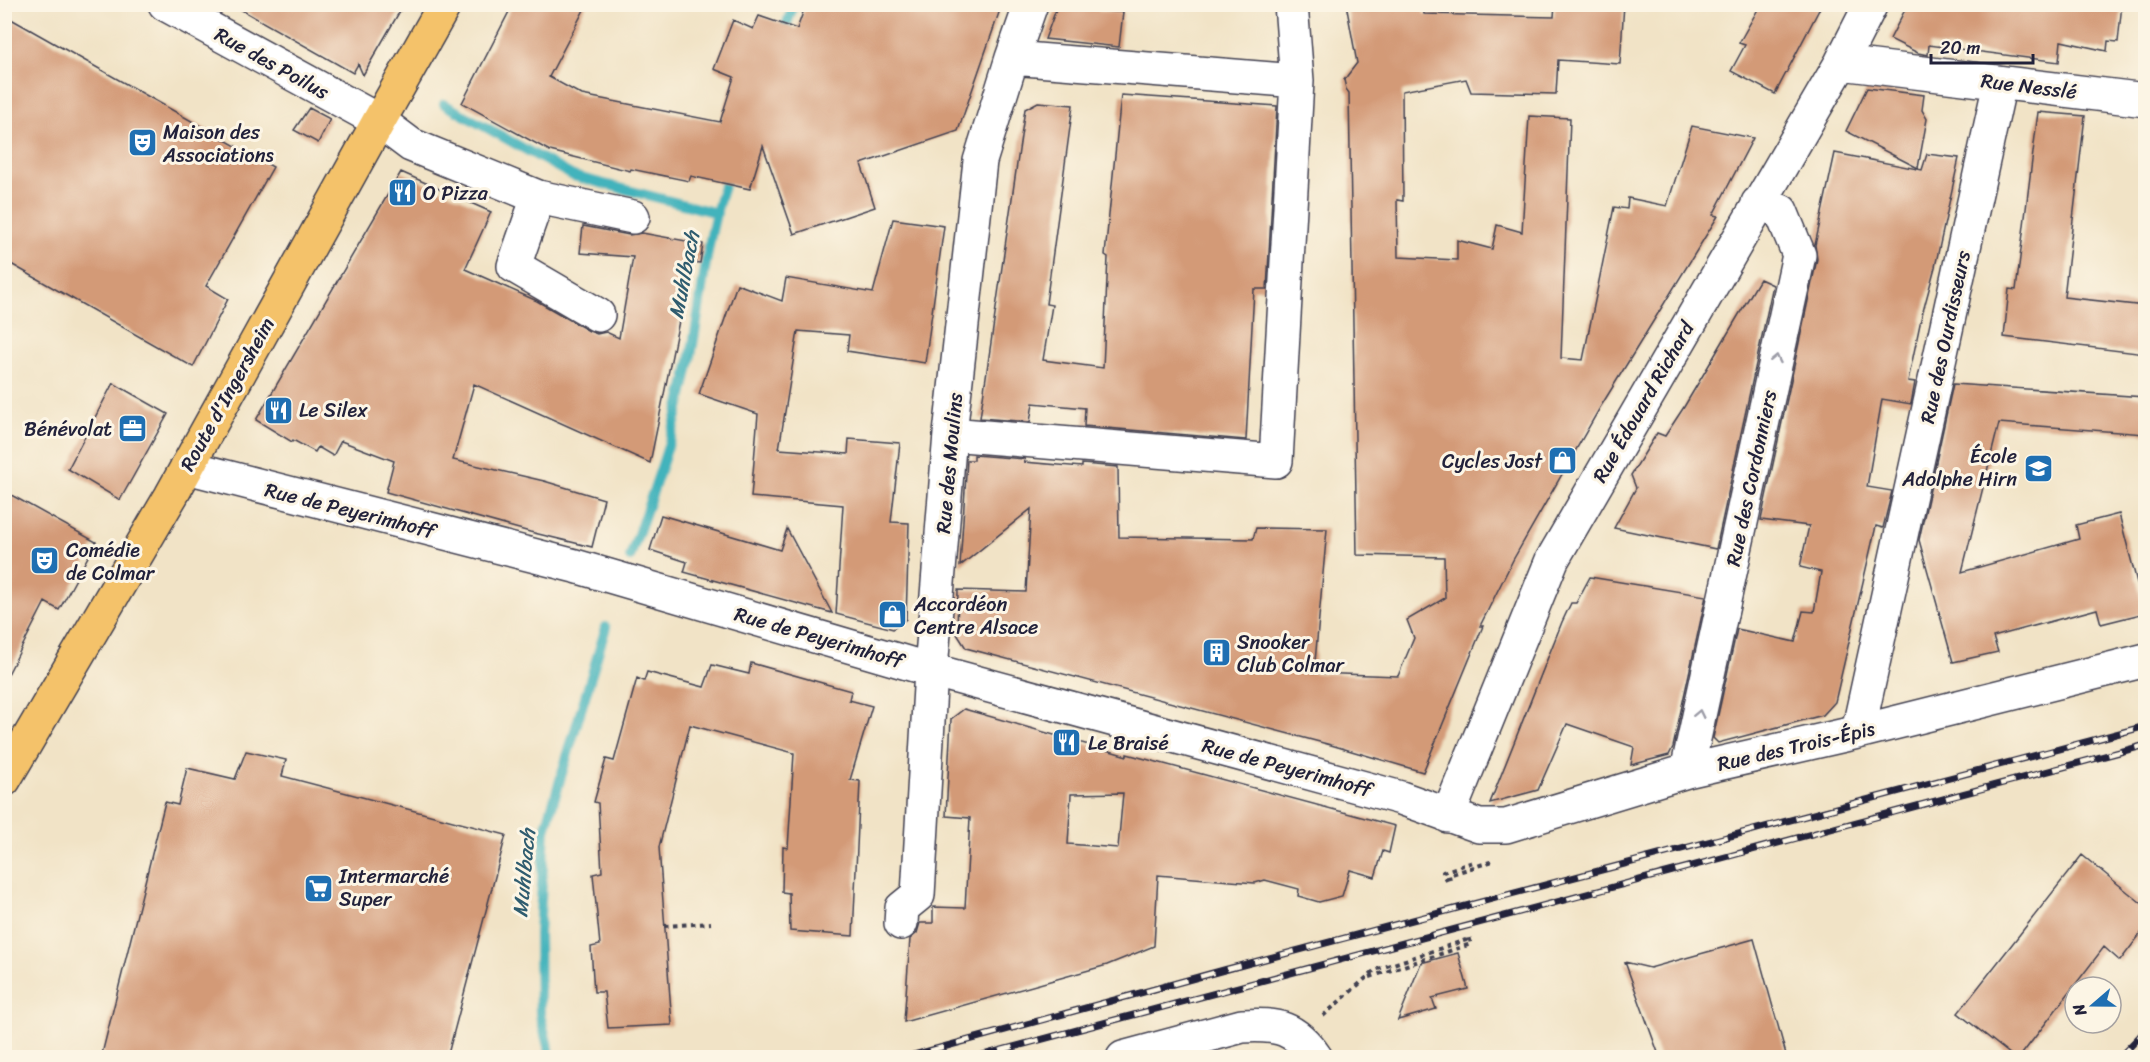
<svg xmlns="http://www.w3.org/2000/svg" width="2150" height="1062" viewBox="0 0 2150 1062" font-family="Sriracha,sans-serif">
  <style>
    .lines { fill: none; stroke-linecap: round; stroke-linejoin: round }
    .stream { stroke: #43b3bc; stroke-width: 10 }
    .building { fill: #d39a77; fill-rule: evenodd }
    .minor-casing { stroke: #413f50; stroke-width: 36 }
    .major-casing { stroke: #413f50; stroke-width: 36 }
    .path { stroke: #413f50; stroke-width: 4; stroke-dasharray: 4.5 4.5; stroke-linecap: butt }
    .minor { stroke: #fff; stroke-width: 33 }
    .major { stroke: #f4c26a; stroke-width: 33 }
    .rail-casing { stroke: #22223b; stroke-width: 7 }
    .rail { stroke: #fcf5e5; stroke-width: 4.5; stroke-dasharray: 14; stroke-linecap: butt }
    .oneway { stroke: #9c9ca7 }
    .labels { text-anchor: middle; stroke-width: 6; stroke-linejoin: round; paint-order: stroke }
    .street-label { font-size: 20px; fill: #22223b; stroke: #fcf5e5 }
    .poi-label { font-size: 20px; fill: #22223b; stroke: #fcf5e5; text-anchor: start }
    .water-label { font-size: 21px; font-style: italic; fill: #2f5c6f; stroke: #fcf5e5 }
  </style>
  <rect width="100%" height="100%" fill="#fcf5e5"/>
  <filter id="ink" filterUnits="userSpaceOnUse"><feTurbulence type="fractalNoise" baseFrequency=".0167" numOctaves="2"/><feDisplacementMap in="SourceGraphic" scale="12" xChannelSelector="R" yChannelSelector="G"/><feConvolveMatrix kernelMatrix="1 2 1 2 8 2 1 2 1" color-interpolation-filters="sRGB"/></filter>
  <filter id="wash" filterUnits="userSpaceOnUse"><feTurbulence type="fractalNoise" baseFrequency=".008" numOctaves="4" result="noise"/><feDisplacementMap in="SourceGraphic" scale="24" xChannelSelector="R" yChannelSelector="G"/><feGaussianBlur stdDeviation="1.35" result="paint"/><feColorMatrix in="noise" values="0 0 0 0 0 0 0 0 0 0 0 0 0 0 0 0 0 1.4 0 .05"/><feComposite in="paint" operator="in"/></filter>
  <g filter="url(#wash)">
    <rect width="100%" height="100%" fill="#f1e3c6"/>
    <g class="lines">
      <path class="stream" d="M782,37L794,4
        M444,104L573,176L717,213
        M630,557C652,494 676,431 689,365C703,300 705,234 729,172
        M551,1058L540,1015L539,934L545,830L606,627"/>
    </g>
    <g id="blocks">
      <path class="building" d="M231,4H404L363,75L358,64L353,73Z
        M513,4H587L549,77L582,95L720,122L734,77L714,69L733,20L753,29L759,16L797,29L806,4H1002L958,131L861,164L875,207L794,234L763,146L750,189L691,176L689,181L631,169L630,171L550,151L462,103Z
        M1058,4H1100L1098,11L1123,12L1119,47L1045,39Z
        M1346,4H1422L1424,14L1554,17L1555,4H1624L1620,64L1558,60L1556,94L1471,92L1466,79L1402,91L1403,201L1397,200L1398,257L1457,260V240L1492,249L1497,225L1522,232L1529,116L1570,118L1561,358L1583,360L1614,207L1627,209L1628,198L1667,206L1692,126L1753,138L1713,215L1718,216L1601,406L1513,560L1480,626H1483L1423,772L1331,745L966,648L957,634L958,590L1026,592L1031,509L960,566L967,460H974V455L1025,459L1024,462L1082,467V464L1118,467L1119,537L1253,539L1256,528L1327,529L1314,673L1398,676L1414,638L1407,620L1445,598L1444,557L1357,555L1349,93L1346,89L1344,80L1357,63Z
        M1761,4H1822L1775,94L1731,71L1745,45L1739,43Z
        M1908,4H2122L2118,42L2108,41L2107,51L2061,41L2059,62L1929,45L1928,55L1918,53L1890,39Z
        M4,15L273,167L206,286L228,299L193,367L4,260Z
        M1867,88L1924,95L1922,110L1927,119L1918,168L1846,131Z
        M1121,95L1277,106L1267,289H1254L1246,440L1084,426L1085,408L1033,403L1030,422L980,418L1025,109L1038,102L1073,105L1046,304L1052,305L1043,360L1103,368L1108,257L1105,255Z
        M309,108L330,119L318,143L294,130Z
        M2038,112L2085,116L2064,297L2145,306V354L2004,337L2009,289L2016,290Z
        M1835,153L1922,170L1927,154L1959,158L1935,267L1921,319L1908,381L1915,382L1911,404L1882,399L1867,487L1892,491L1883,528L1876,526L1835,702L1823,715L1718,743L1713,738L1737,629L1795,642L1803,611L1814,612L1821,572L1800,567L1809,526L1761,520L1817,259L1815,245Z
        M401,172L491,212L465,269L537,301L589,331L597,334L606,332L619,338L633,257L580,253L583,226L629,235L642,233L703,244L700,263L691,262L650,463L474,384L453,460L544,481L604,499L592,547L530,532L386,492L394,461L341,441L333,456L318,447L315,452L293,440L292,442L256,420Z
        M893,219L944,226L925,363L847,351L849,335L798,331L779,449L848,454L849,439L900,443L891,522L909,523L906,619L893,629L836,614L843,505L751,497L758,414L699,394L737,284L782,301L786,278L873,293Z
        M1760,279L1773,285L1716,549L1614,528L1636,488L1631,475L1657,433L1665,436L1684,407Z
        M113,383L168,414L120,500L68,469Z
        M1953,384L2145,397V434L1999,423L1962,572L2079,539L2076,525L2119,514L2145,613L2101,624L2097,609L1993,637L1998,652L1953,662L1919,540Z
        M4,491L96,542L59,610L45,602L4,682Z
        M661,515L780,550L787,529L832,613L684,572L687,562L650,550Z
        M1590,577L1706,596L1673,747L1669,755L1631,765L1634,747L1567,724L1538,790L1490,803L1562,622L1571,603H1576Z
        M751,663L851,691L849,700L872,706L850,780L860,781L853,936L790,931L789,893L782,892L783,847L788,848L794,753L690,725L659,847L672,1025L608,1028L604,992H594L591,947L600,945L593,874L602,872L598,803L594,802L606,759L614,761L637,678L644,681L647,672L704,687L712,665L749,674Z
        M964,709L1127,756V754L1395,826L1389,853L1383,851L1375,877L1350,870L1342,896L1319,902L1298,896L1299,889L1265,880L1255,883L1158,875L1154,946L1107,965L904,1022L910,939L917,933L920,923H933V907L965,908L970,818L946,816L951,719ZM1123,793L1118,848L1068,844L1071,794Z
        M246,751L286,760L282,776L506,835L447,1058H101L165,802L178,805L187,768L235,779Z
        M2082,855L2145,906V928L2120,961L2104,947L2019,1058H2015L1958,1013Z
        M1754,939L1787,1058H1660L1625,962L1650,968Z
        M1458,953L1468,989L1432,998L1436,1009L1398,1020L1421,963Z"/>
    </g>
  </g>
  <g filter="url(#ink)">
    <use href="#blocks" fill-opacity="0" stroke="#413f50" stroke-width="1.5"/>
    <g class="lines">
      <defs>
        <path id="minor" d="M165,4L379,121L411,145L538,197L633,217
          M1012,58L1297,81
          M1841,63L2146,100
          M538,197L514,266L598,315
          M950,434L1276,461L1297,81L1291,4
          M187,467L575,566L931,670L1401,798L1479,826H1506L1687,771L1858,732L2146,660
          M1858,732L2000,83
          M1687,771L1799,255L1781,211L1758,203
          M1448,816L1552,560L1841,63L1871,4
          M901,923L902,908L918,895L931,670L950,434L980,161L1012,58L1031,4
          M1123,1058L1242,1026C1278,1024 1295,1027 1316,1058"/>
        <path id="major" d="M4,780L171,496L379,121L445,4"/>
      </defs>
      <use href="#minor" class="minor-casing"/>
      <use href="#major" class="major-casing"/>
      <path class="path" d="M1450,880L1449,875L1493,861
        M1447,881L1443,872L1476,861
        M664,926L711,923
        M1370,977L1471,944L1469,936
        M1323,1016L1375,970L1466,940L1465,937"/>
      <use href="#minor" class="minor"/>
      <use href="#major" class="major"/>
      <defs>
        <path id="rail" d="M903,1058L1224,970L2146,726
          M972,1058L2146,745
          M2119,1058L2146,1030"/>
      </defs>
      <use href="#rail" class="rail-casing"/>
      <use href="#rail" class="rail"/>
    </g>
    <defs><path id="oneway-chevron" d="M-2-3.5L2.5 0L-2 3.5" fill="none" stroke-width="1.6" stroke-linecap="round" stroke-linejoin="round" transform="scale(1.5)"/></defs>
    <g class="oneway">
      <use href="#oneway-chevron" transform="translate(1776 359) rotate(-78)"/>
      <use href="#oneway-chevron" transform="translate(1699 714) rotate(-78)"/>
    </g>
  </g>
  <defs>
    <symbol id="theatre-square" viewBox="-11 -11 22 22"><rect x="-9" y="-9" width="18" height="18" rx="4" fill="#1f6fb2" stroke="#fcf5e5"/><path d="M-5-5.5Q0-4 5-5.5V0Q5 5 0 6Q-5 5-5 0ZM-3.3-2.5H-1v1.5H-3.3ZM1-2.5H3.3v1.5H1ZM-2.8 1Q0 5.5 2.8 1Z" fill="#fff"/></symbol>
    <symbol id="restaurant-square" viewBox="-11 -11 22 22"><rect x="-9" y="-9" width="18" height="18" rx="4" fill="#1f6fb2" stroke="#fcf5e5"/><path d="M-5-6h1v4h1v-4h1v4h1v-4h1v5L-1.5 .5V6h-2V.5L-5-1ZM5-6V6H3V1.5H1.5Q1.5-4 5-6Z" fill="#fff"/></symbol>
    <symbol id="office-square" viewBox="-11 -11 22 22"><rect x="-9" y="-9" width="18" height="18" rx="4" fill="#1f6fb2" stroke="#fcf5e5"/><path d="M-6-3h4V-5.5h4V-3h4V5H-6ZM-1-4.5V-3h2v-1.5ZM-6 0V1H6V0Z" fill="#fff"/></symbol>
    <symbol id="shop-square" viewBox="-11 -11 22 22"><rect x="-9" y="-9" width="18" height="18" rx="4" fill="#1f6fb2" stroke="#fcf5e5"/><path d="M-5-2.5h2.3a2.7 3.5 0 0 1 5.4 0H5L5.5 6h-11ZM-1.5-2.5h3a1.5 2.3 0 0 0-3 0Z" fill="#fff"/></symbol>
    <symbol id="school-square" viewBox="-11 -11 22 22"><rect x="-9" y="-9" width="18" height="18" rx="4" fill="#1f6fb2" stroke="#fcf5e5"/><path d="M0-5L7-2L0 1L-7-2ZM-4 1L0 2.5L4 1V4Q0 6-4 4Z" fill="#fff"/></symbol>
    <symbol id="building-square" viewBox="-11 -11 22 22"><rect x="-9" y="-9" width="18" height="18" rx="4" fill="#1f6fb2" stroke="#fcf5e5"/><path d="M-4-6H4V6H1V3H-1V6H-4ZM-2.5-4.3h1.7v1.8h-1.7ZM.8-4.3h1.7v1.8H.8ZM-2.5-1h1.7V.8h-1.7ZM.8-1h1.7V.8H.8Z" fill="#fff"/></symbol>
    <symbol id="supermarket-square" viewBox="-11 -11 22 22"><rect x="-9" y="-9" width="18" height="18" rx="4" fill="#1f6fb2" stroke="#fcf5e5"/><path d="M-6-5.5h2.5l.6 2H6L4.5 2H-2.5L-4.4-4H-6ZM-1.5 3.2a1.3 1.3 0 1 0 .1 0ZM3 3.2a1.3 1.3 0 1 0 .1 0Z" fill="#fff"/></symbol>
  </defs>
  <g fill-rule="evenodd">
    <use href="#theatre-square" x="126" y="126" width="33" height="33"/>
    <use href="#restaurant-square" x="386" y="176" width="33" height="33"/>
    <use href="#restaurant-square" x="262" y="394" width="33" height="33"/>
    <use href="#office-square" x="116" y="412" width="33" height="33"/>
    <use href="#shop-square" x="1546" y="444" width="33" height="33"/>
    <use href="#school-square" x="2022" y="452" width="33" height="33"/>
    <use href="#theatre-square" x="28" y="544" width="33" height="33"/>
    <use href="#shop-square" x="876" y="598" width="33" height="33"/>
    <use href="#building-square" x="1200" y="636" width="33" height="33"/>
    <use href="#restaurant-square" x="1050" y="726" width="33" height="33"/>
    <use href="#supermarket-square" x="302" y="872" width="33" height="33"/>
  </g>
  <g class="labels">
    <g class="street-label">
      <text transform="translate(272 63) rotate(29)" y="7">Rue des Poilus</text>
      <text transform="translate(2029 86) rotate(7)" y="7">Rue Nesslé</text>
      <text transform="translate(1945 337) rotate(-78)" y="7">Rue des Ourdisseurs</text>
      <text transform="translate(227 394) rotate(-61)" y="7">Route d'Ingersheim</text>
      <text transform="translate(1643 402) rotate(-60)" y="7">Rue Édouard Richard</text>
      <text transform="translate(949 463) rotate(-85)" y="7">Rue des Moulins</text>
      <text transform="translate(1751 478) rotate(-78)" y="7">Rue des Cordonniers</text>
      <text transform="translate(350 510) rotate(14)" y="7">Rue de Peyerimhoff</text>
      <text transform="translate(819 637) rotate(16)" y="7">Rue de Peyerimhoff</text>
      <text transform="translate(1796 746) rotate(-13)" y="7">Rue des Trois-Épis</text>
      <text transform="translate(1287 767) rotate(15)" y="7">Rue de Peyerimhoff</text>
    </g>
    <g class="poi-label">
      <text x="163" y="139">Maison des<tspan x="163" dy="23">Associations</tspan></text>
      <text x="423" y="200">O Pizza</text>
      <text x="299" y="417">Le Silex</text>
      <text x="112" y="436" text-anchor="end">Bénévolat</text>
      <text x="2017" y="463" text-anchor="end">École<tspan x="2017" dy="23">Adolphe Hirn</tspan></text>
      <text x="1542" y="468" text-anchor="end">Cycles Jost</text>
      <text x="66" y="557">Comédie<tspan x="66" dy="23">de Colmar</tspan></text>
      <text x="914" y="611">Accordéon<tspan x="914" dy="23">Centre Alsace</tspan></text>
      <text x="1237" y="649">Snooker<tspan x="1237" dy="23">Club Colmar</tspan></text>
      <text x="1088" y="750">Le Braisé</text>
      <text x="339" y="883">Intermarché<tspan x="339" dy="23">Super</tspan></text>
    </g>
    <g class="water-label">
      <text transform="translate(684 275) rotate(-79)" y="7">Muhlbach</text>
      <text transform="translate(524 873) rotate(-85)" y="7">Muhlbach</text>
    </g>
  </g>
  <rect width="2150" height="1062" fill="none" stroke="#fcf5e5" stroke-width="24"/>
  <g transform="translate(2093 1005) rotate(250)"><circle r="28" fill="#fcf5e5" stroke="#a5a1a1" stroke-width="1.5"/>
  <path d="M0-4.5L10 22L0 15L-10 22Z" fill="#1f6fb2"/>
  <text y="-9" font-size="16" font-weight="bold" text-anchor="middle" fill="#22223b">N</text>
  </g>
  <path d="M1931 54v9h102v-9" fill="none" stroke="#22223b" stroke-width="3"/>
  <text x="1940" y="54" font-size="18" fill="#22223b" stroke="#fcf5e5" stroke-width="4.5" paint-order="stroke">20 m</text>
</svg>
